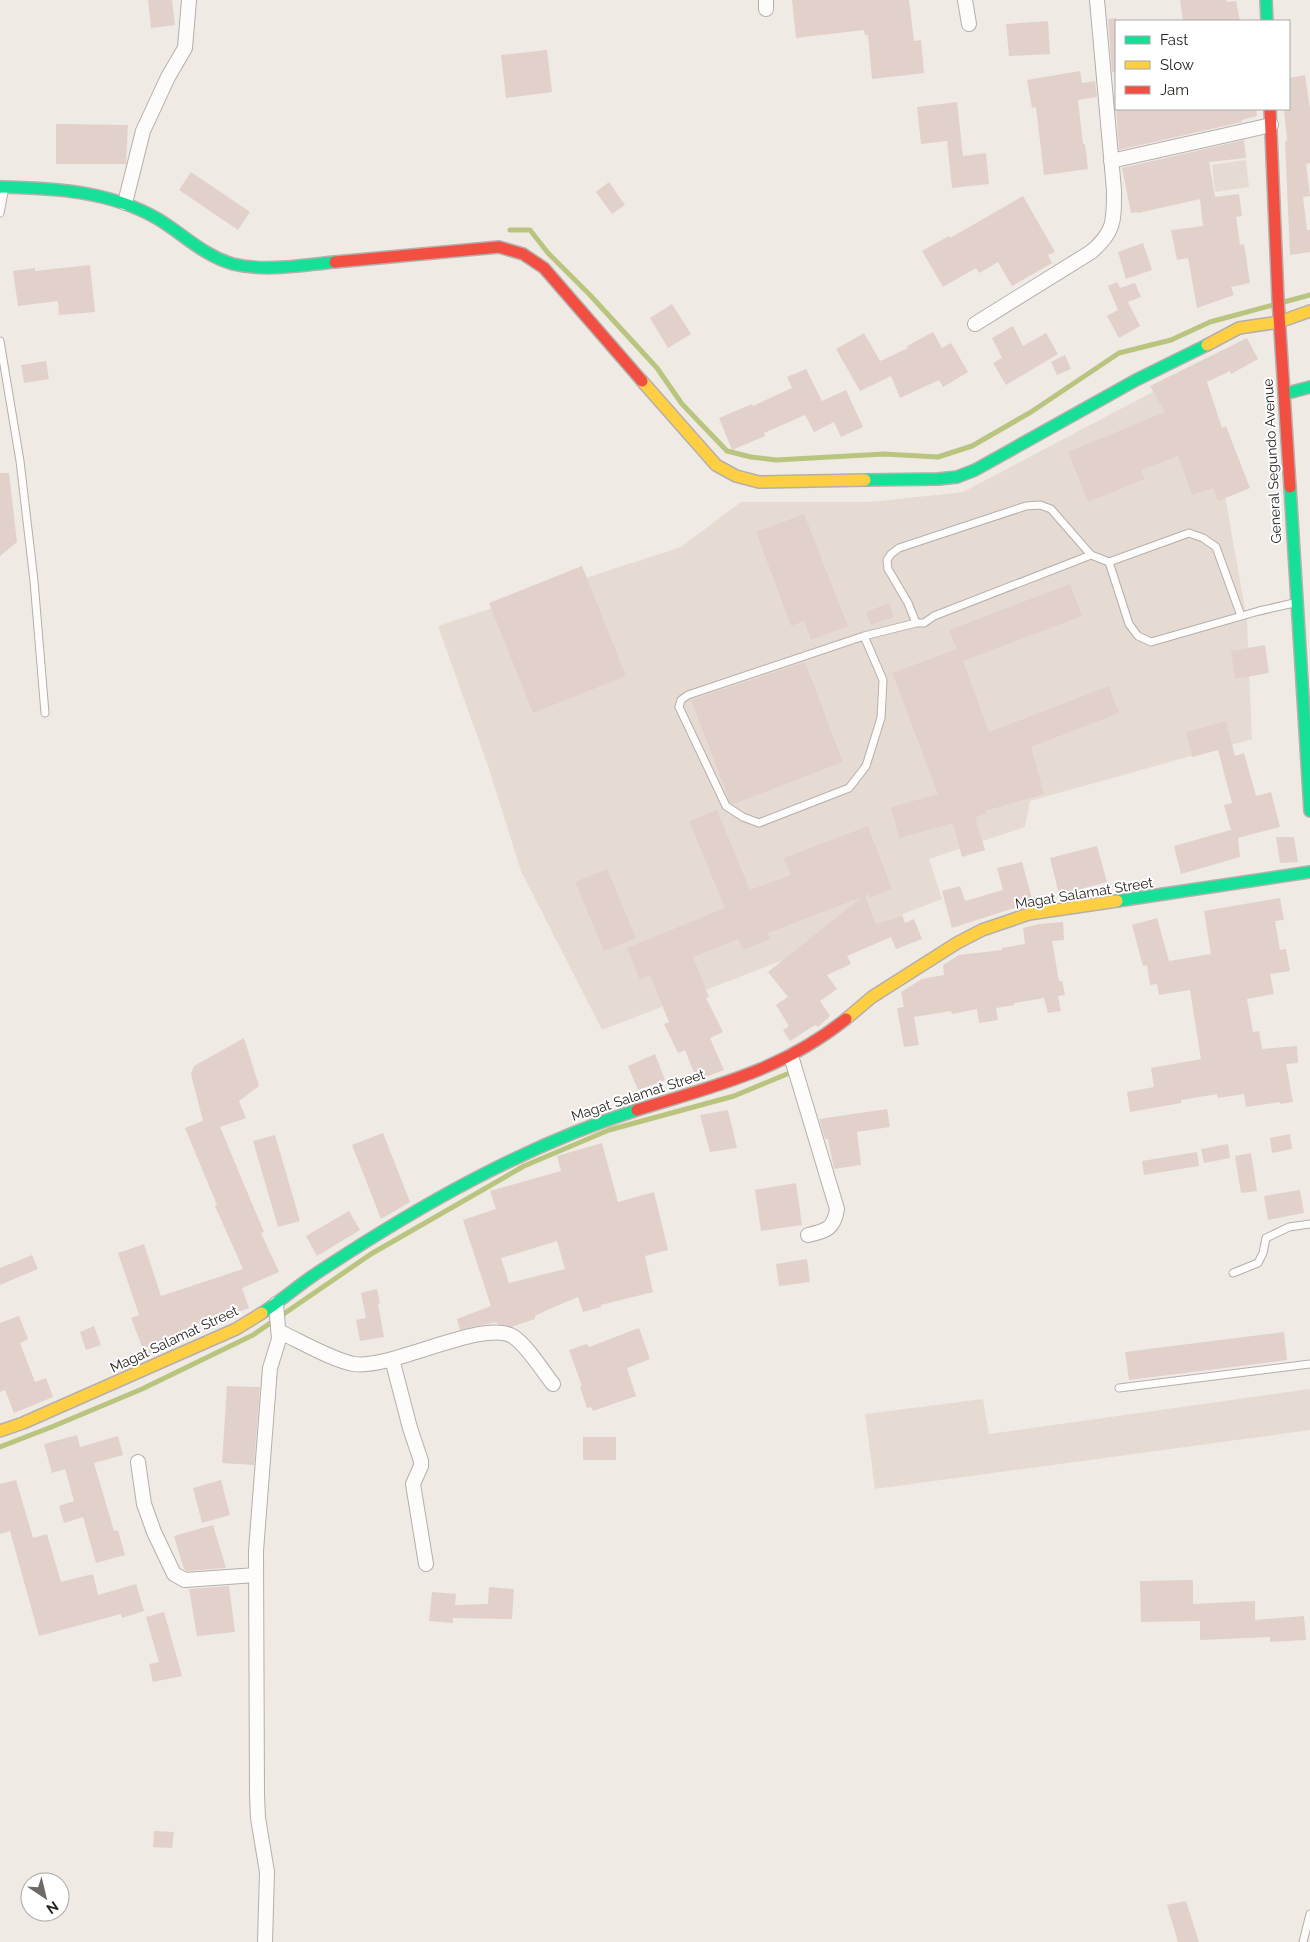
<svg xmlns="http://www.w3.org/2000/svg" width="1310" height="1942" viewBox="0 0 1310 1942" font-family="Raleway,sans-serif">
  <style>
    .built { fill: #e6dbd2 }
    .lines { fill: none; stroke-linecap: round; stroke-linejoin: round }
    .stream { stroke: #b9c47e; stroke-width: 5 }
    .building { fill: #e2d0ca; fill-rule: evenodd }
    .lane-casing { stroke: #b4afac; stroke-width: 9 }
    .street-casing { stroke: #b4afac; stroke-width: 16 }
    .fast-casing { stroke: #b4afac; stroke-width: 14 }
    .slow-casing { stroke: #b4afac; stroke-width: 14 }
    .jam-casing { stroke: #b4afac; stroke-width: 14 }
    .lane { stroke: #fdfcfb; stroke-width: 7 }
    .street { stroke: #fdfcfb; stroke-width: 14 }
    .fast { stroke: #16e098; stroke-width: 11 }
    .slow { stroke: #ffcf43; stroke-width: 11 }
    .jam { stroke: #f24e42; stroke-width: 11 }
    .labels { text-anchor: middle; stroke-width: 4; stroke-linejoin: round; paint-order: stroke }
    .street-label { font-size: 14px; fill: #292522; stroke: #fff }
  </style>
  <rect width="100%" height="100%" fill="#f0eae5"/>
  <path class="built" d="M1246,160L1249,187L1215,192L1212,165Z
    M1202,366L1247,620L1252,739L1030,801L1025,827L929,859L942,899L602,1030L521,871L489,769L438,626L681,547L741,502H870L963,492Z
    M1310,1389V1430L875,1489L865,1414L983,1399L989,1434Z"/>
  <g class="lines">
    <path class="stream" d="M510,230H530L548,253L590,295L657,368L682,404L727,451L751,457L776,460L884,454L938,457L972,446L1031,412L1119,353L1171,340L1210,322L1273,305
      M1284,302L1310,295
      M0,1447L54,1426L142,1389L253,1335L371,1254L524,1166L609,1130L734,1096L787,1074"/>
  </g>
  <path class="building" d="M148,0H172L175,25L151,28Z
    M792,0H909L914,41L921,40L924,73L872,79L868,35H865L864,30L796,38Z
    M1180,0H1226L1227,2L1236,1L1240,21H1183Z
    M1116,18V72H1112L1108,19Z
    M1048,21L1050,54L1009,56L1006,24Z
    M547,50L552,92L506,98L501,55Z
    M1080,71L1082,83L1095,81L1097,97L1078,100L1083,144H1085L1088,169L1044,175L1036,107L1032,108L1027,80Z
    M1305,75L1310,109V163L1306,164L1310,196L1303,197L1307,230H1310V252L1290,255L1285,141H1287L1284,109H1289V78Z
    M957,102L963,156L986,153L989,184L952,188L947,141L921,144L917,107Z
    M1116,109H1256L1257,116L1242,120V122L1119,150Z
    M56,124L128,125L126,164H56Z
    M1244,140L1246,158L1209,162L1215,197L1239,194L1242,216L1236,217L1240,245L1244,244L1250,283L1231,287L1234,295L1197,308L1188,258L1177,260L1171,230L1203,226L1200,199L1138,213V212L1131,213L1122,168Z
    M191,172L250,212L238,230L179,190Z
    M609,182L625,205L612,214L596,192Z
    M1023,196L1055,252L1048,255L1052,263L1012,286L998,262L979,273L976,268L943,287L922,251L949,236L950,238Z
    M1143,243L1152,270L1126,279L1118,252Z
    M90,265L95,312L59,315L58,301L18,306L13,271L35,268V271Z
    M1117,282L1120,288L1135,283L1141,297L1128,302L1140,326L1119,338L1107,316L1118,310L1108,286Z
    M672,304L691,334L668,348L650,318Z
    M1013,326L1023,346L1046,333L1058,354L1006,385L993,363L1002,358L992,338Z
    M933,332L942,348L951,343L968,372L943,387L939,380L900,398L891,376L860,391L836,349L864,333L880,361L908,348L907,346Z
    M1247,338L1258,359L1231,374L1230,371L1207,382L1222,428L1226,426L1250,488L1218,501L1213,488L1192,495L1178,456L1141,470L1145,479L1088,502L1068,452L1165,412L1150,386Z
    M1065,355L1071,369L1057,375L1051,362Z
    M46,361L49,379L24,383L21,365Z
    M806,369L822,401L846,390L863,427L841,437L834,422L814,432L805,415L764,433L765,436L732,450L719,418L752,404L753,406L792,388L787,377Z
    M0,473H9L17,542L0,556Z
    M804,514L848,626L811,640L804,621L791,626L756,532Z
    M582,566L626,676L533,713L489,603Z
    M1070,584L1082,616L963,661L989,732L1109,686L1119,713L1031,747L1044,794L985,811L986,814L975,817L985,850L962,857L953,823L899,838L891,807L938,794L892,673L957,649L949,630Z
    M889,603L894,617L871,625L866,612Z
    M1265,645L1269,673L1235,679L1231,651Z
    M805,662L843,762L733,804L730,802L691,700Z
    M1226,721L1235,756L1244,753L1256,796L1271,792L1280,827L1238,838L1240,857L1181,874L1174,846L1231,830L1224,805L1232,803L1218,750L1192,757L1186,732Z
    M717,810L750,890L791,875L784,858L868,826L892,889L870,898L868,894L865,896L876,924L902,915L905,923L914,919L922,939L896,949L891,937L847,956L851,964L827,975L837,989L820,1001L830,1016L818,1027L815,1025L790,1041L783,1030L789,1026L776,1005L788,997L768,972L862,897L768,933L770,939L743,950L738,939L693,957L709,997L706,998L723,1032L710,1038L724,1070L697,1080L685,1050L678,1053L664,1024L669,1022L650,975L640,980L627,948L725,908L689,821Z
    M1276,837H1294L1298,862L1280,863Z
    M1097,846L1107,882L1081,889L1082,895L1060,898L1050,858Z
    M1022,862L1033,902L952,928L942,891L960,886L965,901L1003,890L997,868Z
    M607,869L636,938L604,951L575,882Z
    M1280,898L1284,920L1275,921L1280,950L1286,949L1290,971L1270,974L1274,994L1247,999L1253,1032L1259,1031L1262,1049L1297,1046L1298,1063L1286,1064L1293,1102L1280,1104V1102L1246,1107L1244,1094L1218,1098L1217,1094L1181,1100V1103L1130,1112L1127,1092L1154,1087L1151,1068L1201,1059L1190,990L1159,995L1157,984L1150,985L1147,965L1143,966L1132,925L1157,918L1169,961L1211,954L1204,911Z
    M1063,922L1064,940L1052,941L1059,981H1062L1065,995L1058,996L1061,1011L1048,1013L1044,998L1014,1003V1005L996,1008L998,1020L979,1023L977,1009L952,1014L951,1011L914,1017L919,1045L904,1047L897,1008L904,1007L901,992L922,979L944,975L943,965L959,955L1002,950V948L1025,944L1023,928L1039,924Z
    M244,1038L259,1086L239,1101L246,1118L220,1127L264,1232L261,1233L279,1272L242,1288L249,1308L199,1325L201,1332L174,1342L175,1344L146,1357L131,1318L139,1315L118,1253L144,1244L161,1296L243,1269L215,1206L217,1205L185,1128L203,1121L191,1074L194,1066Z
    M655,1054L665,1080L638,1090L628,1066Z
    M887,1109L890,1127L857,1132L861,1165L834,1169L828,1139H825L819,1119Z
    M728,1110L737,1148L710,1152L700,1115Z
    M383,1133L410,1202L381,1219L352,1145Z
    M1290,1134L1292,1149L1272,1153L1270,1138Z
    M275,1135L300,1221L278,1227L253,1141Z
    M602,1143L618,1202L654,1192L668,1250L645,1256L653,1292L601,1305V1307L583,1312L578,1297L547,1310L535,1316V1319L511,1327L497,1324V1322L460,1330L457,1319L491,1306L463,1220L496,1209L490,1191L561,1171L557,1156ZM557,1241L565,1269L509,1283L501,1258Z
    M1228,1144L1230,1158L1204,1163L1201,1149Z
    M1197,1152L1199,1166L1144,1175L1142,1161Z
    M1251,1153L1257,1191L1241,1193L1235,1156Z
    M796,1183L802,1225L761,1231L755,1190Z
    M1300,1190L1304,1213L1268,1220L1264,1196Z
    M349,1211L360,1230L317,1256L306,1236Z
    M32,1255L38,1269L0,1285V1268Z
    M807,1259L810,1282L779,1286L776,1264Z
    M377,1289L380,1303L378,1304L384,1337L360,1341L356,1320L366,1318L361,1293Z
    M19,1316L28,1339L20,1343L35,1382L46,1378L53,1397L14,1413L5,1390L0,1392V1323Z
    M94,1326L101,1345L86,1350L80,1332Z
    M639,1328L650,1359L627,1368L636,1396L593,1411L591,1407L587,1408L580,1387L582,1386L569,1350L587,1344L589,1347Z
    M1284,1332L1287,1360L1129,1380L1125,1352Z
    M227,1386L260,1387L254,1465L222,1463Z
    M77,1435L80,1447L118,1436L123,1455L94,1463L114,1531L118,1530L125,1555L96,1563L83,1517L64,1523L59,1506L74,1501L65,1469L52,1473L44,1444Z
    M583,1437H616V1460H583Z
    M16,1480L33,1538L47,1534L61,1582L93,1574L98,1595L136,1584L144,1611L122,1618L121,1614L39,1636L10,1531L0,1534V1484Z
    M221,1480L230,1515L202,1523L193,1488Z
    M213,1525L226,1568L187,1571L184,1569L174,1536Z
    M1193,1580V1604L1255,1601V1620L1304,1616L1306,1640L1270,1642V1637L1200,1640V1621L1141,1622L1140,1581Z
    M229,1586L235,1632L197,1636L189,1589Z
    M489,1587L514,1589L512,1619L453,1618V1623L429,1621L432,1592L456,1594L455,1605L488,1604Z
    M164,1612L182,1676L153,1682L149,1664L159,1662L146,1617Z
    M154,1831L174,1832L172,1848L153,1847Z
    M1186,1901L1199,1942H1178L1167,1905Z"/>
  <g class="lines">
    <defs>
      <path id="lane" d="M0,213L5,187
        M0,341L20,461L34,581L45,713
        M1091,555L934,616L924,623H916L908,603L888,569L887,560L891,554L899,548L1026,506L1040,505L1051,509L1091,555L1109,562L1189,533L1203,538L1216,547L1241,616
        M1109,562L1129,624L1138,636L1151,642L1259,611L1294,603
        M864,636L883,680L881,718L866,766L849,788L759,823L743,817L726,806L679,707L681,700L688,695L864,636L916,623
        M1233,1273L1258,1263L1263,1253L1266,1238L1289,1227L1310,1224
        M1119,1388L1310,1364
        M1303,1942L1310,1914"/>
      <path id="street" d="M766,0V9
        M965,0L969,24
        M1111,161L1271,125
        M125,203L143,131L168,77L185,48L189,0
        M975,324L1091,252C1115,232 1114,220 1114,190L1097,0
        M791,1056L837,1209C834,1229 826,1231 808,1235
        M280,1332C300,1341 332,1360 354,1364C391,1370 486,1317 514,1337C529,1348 541,1369 553,1384
        M392,1359L410,1428L421,1461V1466L413,1484L426,1564
        M138,1462L144,1504L154,1532L174,1574L185,1580L256,1575
        M265,1942L267,1872L258,1818L257,1795L256,1551L270,1368L279,1339L276,1304"/>
      <path id="fast" d="M1266,0L1267,21
        M0,187C55,188 110,191 158,219C183,234 204,256 233,264C266,272 302,265 335,262
        M1284,394L1310,387
        M865,480L938,479L957,477L975,470L1136,380L1207,345
        M1290,487L1310,811
        M1117,901L1310,872
        M262,1313C282,1300 300,1284 320,1271C419,1206 523,1146 637,1110"/>
      <path id="slow" d="M1207,345L1239,328L1279,322L1310,311
        M642,381L716,465L736,476L759,482L865,480
        M846,1019L872,997L957,943L982,930L1029,914L1117,901
        M0,1431L23,1423L236,1329L262,1313"/>
      <path id="jam" d="M1270,109L1278,299L1290,487
        M335,262L499,247L523,254L544,268L642,381
        M637,1110C714,1086 781,1071 846,1019"/>
    </defs>
    <use href="#lane" class="lane-casing"/>
    <use href="#street" class="street-casing"/>
    <use href="#fast" class="fast-casing"/>
    <use href="#slow" class="slow-casing"/>
    <use href="#jam" class="jam-casing"/>
    <use href="#lane" class="lane"/>
    <use href="#street" class="street"/>
    <use href="#fast" class="fast"/>
    <use href="#slow" class="slow"/>
    <use href="#jam" class="jam"/>
  </g>
  <g class="labels">
    <g class="street-label">
      <text transform="translate(1272 461) rotate(-93)" y="5">General Segundo Avenue</text>
      <text transform="translate(1084 893) rotate(-9)" y="5">Magat Salamat Street</text>
      <text transform="translate(638 1095) rotate(-18)" y="5">Magat Salamat Street</text>
      <text transform="translate(174 1339) rotate(-25)" y="5">Magat Salamat Street</text>
    </g>
  </g>
  <rect x="1115" y="20" width="175" height="90" fill="#ffffff" stroke="#a9a8a7"/>
  <rect x="1125" y="36" width="25" height="8" fill="#16e098" stroke="#a9a8a7"/>
  <text x="1160" y="45" font-size="15" fill="#292522">Fast</text>
  <rect x="1125" y="61" width="25" height="8" fill="#ffcf43" stroke="#a9a8a7"/>
  <text x="1160" y="70" font-size="15" fill="#292522">Slow</text>
  <rect x="1125" y="86" width="25" height="8" fill="#f24e42" stroke="#a9a8a7"/>
  <text x="1160" y="95" font-size="15" fill="#292522">Jam</text>
  <g transform="translate(45 1897) rotate(145)"><circle r="24" fill="#ffffff" stroke="#a9a8a7"/>
  <path d="M0-4L9 19L0 12L-9 19Z" fill="#6f6a66"/>
  <text y="-8" font-size="14" font-weight="bold" text-anchor="middle" fill="#292522">N</text>
  </g>
</svg>
